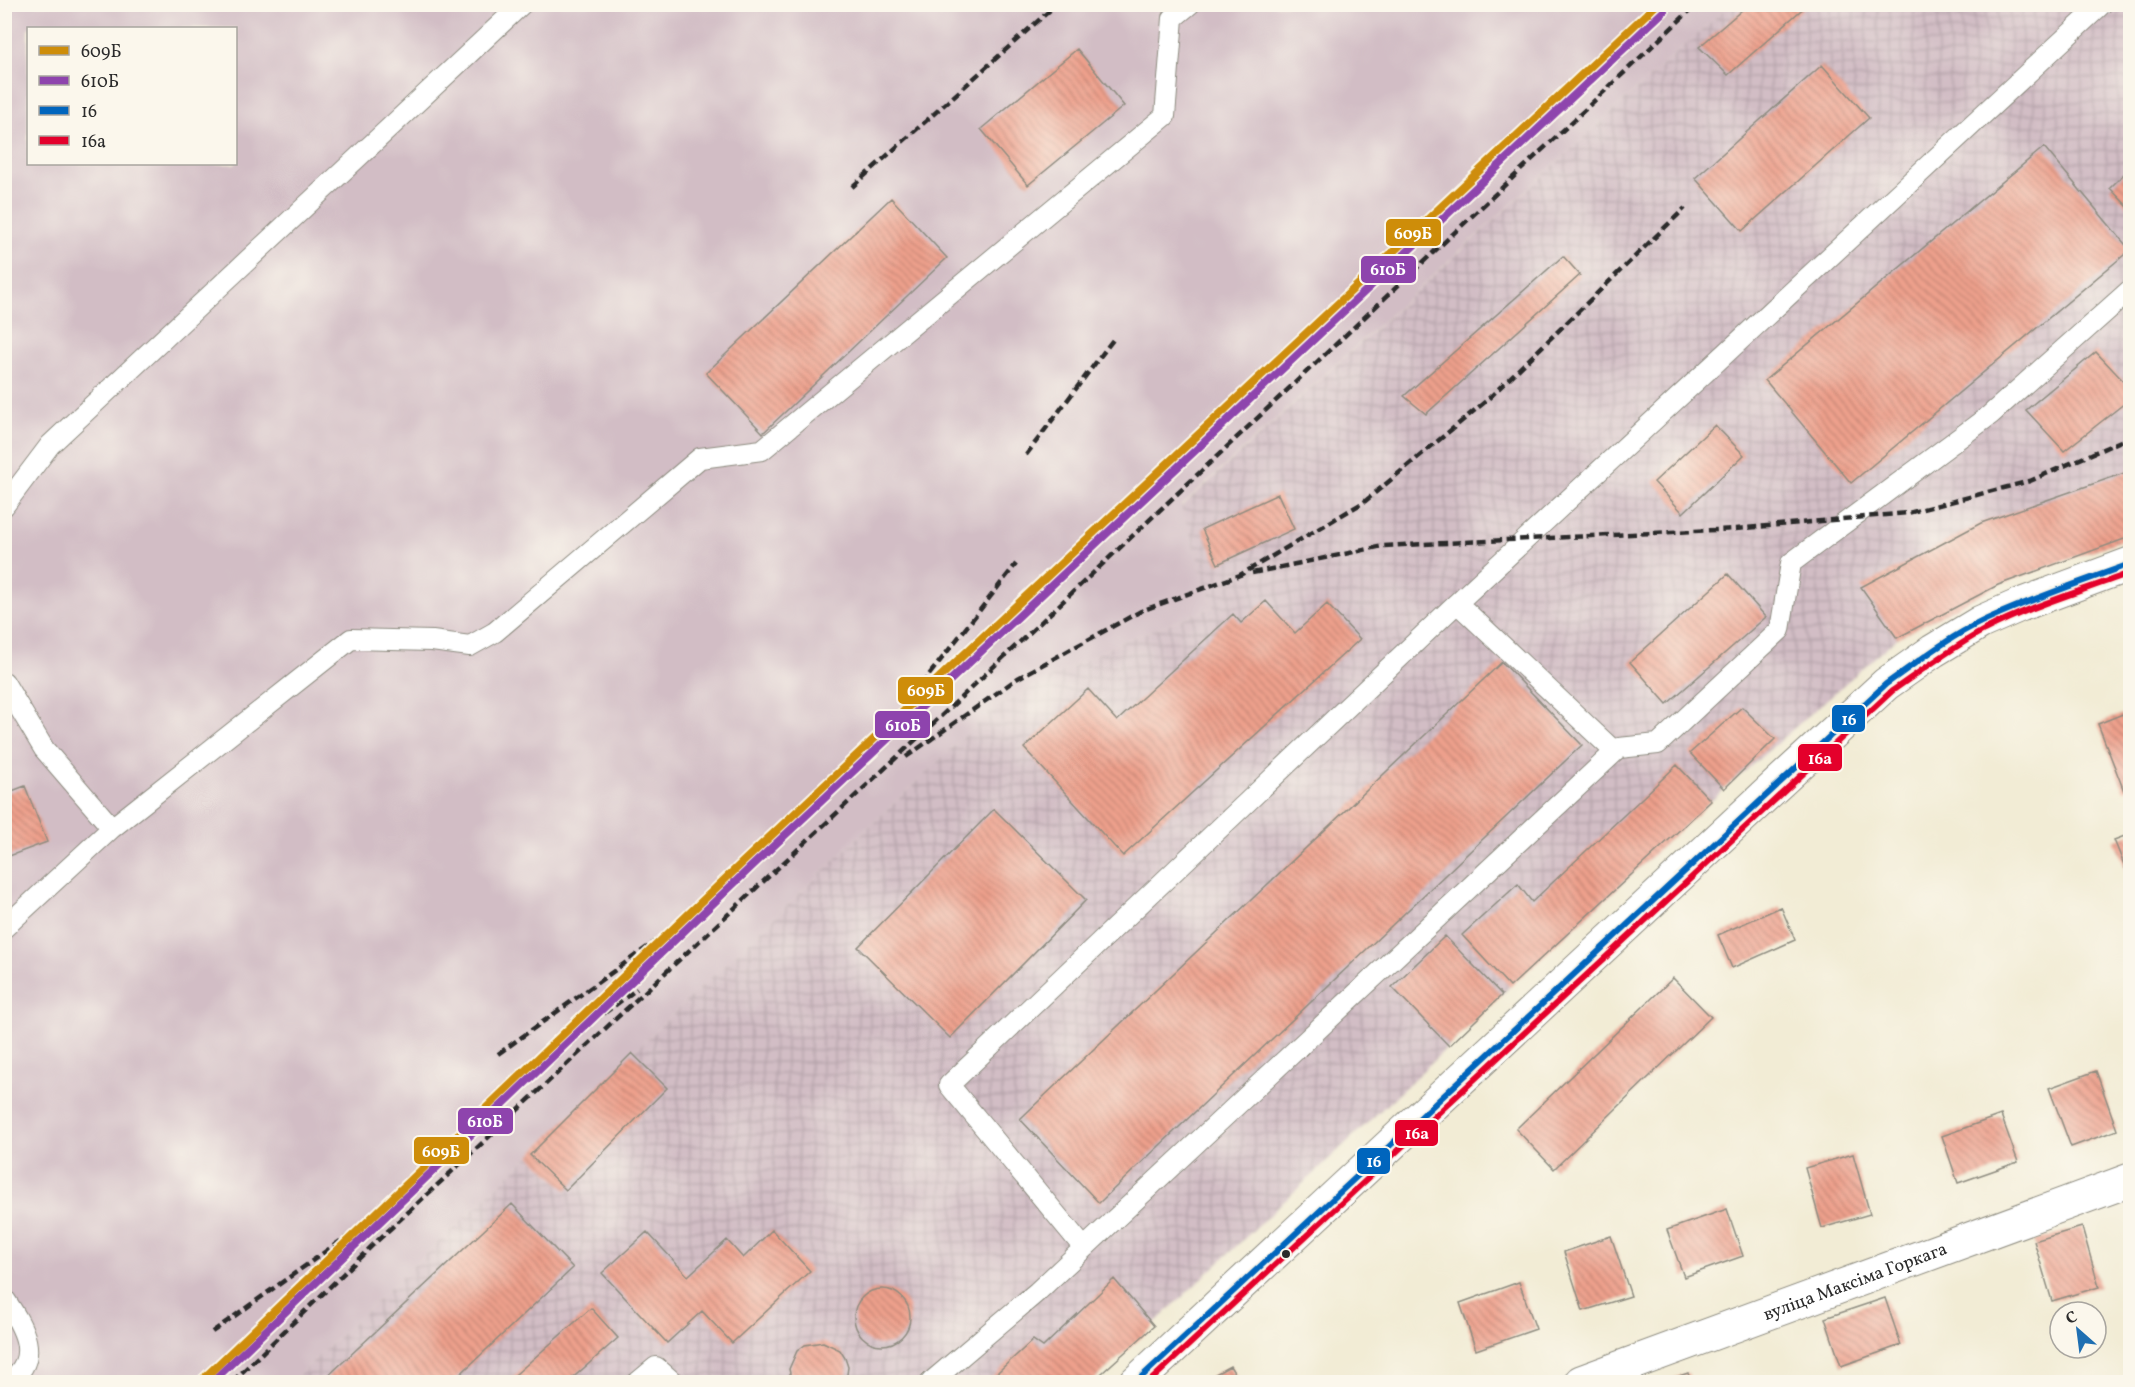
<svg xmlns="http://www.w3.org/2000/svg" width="2135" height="1387" viewBox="0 0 2135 1387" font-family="Vollkorn,serif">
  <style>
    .industrial { fill: url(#industrial-grid) }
    .railway { fill: #d2bdc5; fill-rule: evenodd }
    .building { fill: url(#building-back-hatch) }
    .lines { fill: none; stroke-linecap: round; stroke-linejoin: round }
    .lane-casing { stroke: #8e8c80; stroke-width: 22 }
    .secondary-casing { stroke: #8e8c80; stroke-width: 35 }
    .lane { stroke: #fff; stroke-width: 20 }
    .secondary { stroke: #fff; stroke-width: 33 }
    .rail { stroke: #2b2b2b; stroke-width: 4.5; stroke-dasharray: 9 4.5; stroke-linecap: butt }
    .bus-1-casing { stroke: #fbf7ec; stroke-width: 10 }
    .bus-2-casing { stroke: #fbf7ec; stroke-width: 10 }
    .bus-1 { stroke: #0065bd; stroke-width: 6 }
    .bus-2 { stroke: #e4002b; stroke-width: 6 }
    .rail-1-casing { stroke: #fbf7ec; stroke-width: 12 }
    .rail-2-casing { stroke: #fbf7ec; stroke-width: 12 }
    .rail-1 { stroke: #ce8d09; stroke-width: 8 }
    .rail-2 { stroke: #8e44ad; stroke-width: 8 }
    .bus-dot { fill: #2b2b2b; stroke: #fbf7ec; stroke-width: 2 }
    .labels { text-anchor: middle; stroke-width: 5; stroke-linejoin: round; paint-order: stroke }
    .street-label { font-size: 18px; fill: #2b2b2b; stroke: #fbf7ec }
    .line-badge { stroke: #fbf7ec; stroke-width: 2 }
    .badge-label { font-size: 16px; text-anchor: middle; font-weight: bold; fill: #fff }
  </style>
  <defs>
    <pattern id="industrial-grid" width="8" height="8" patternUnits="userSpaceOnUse" patternTransform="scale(1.5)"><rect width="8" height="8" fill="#d2bdc5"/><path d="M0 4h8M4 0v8" fill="none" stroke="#b4a3a9"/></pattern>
    <pattern id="building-back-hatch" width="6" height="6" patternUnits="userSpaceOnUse" patternTransform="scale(1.5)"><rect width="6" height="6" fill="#eea08c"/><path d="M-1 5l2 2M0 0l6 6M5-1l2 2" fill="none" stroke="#c18373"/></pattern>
  </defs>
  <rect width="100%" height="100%" fill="#fbf7ec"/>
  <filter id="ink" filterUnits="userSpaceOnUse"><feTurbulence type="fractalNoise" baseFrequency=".0167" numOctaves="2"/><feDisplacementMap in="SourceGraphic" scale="12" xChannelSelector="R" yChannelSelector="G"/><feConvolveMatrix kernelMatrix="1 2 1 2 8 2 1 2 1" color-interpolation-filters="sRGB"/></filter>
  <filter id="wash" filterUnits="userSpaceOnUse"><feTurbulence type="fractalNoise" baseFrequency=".008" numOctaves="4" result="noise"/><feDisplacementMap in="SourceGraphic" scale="24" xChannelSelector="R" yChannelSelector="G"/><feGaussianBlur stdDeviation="1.35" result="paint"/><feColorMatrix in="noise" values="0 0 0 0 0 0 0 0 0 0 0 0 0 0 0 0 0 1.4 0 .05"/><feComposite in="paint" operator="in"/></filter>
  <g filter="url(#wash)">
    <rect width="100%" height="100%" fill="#f2ecd5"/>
    <path class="industrial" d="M1729,5H2130V537L1998,585L1897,638L1711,801L1565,937L1560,938L1449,1046L1092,1382H291L530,1155L632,1053L995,707L1118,643L1213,607L1181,507Z"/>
    <path class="railway" d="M5,5H1729L1181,506L1213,607L1118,643L995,707L632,1053L530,1155L291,1382H5ZM28,28H236V164H28Z"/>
    <g id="blocks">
      <path class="building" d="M1749,4H1808L1728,75L1699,47Z
        M1077,49L1124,106L1028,185L981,129Z
        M1822,65L1869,118L1742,231L1695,178Z
        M2044,147L2130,250L1851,483L1765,380Z
        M2130,168V209L2110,188Z
        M891,198L947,258L763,433L706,373Z
        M1563,256L1580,275L1426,414L1404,396Z
        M2096,352L2130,388V399L2064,451L2026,410Z
        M1715,425L1744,455L1683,513L1654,482Z
        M2130,471V537L1998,585L1897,638L1861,587L1981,523Z
        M1278,494L1294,529L1218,564L1202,529Z
        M1728,574L1766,617L1667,704L1630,662Z
        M1266,601L1295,633L1327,604L1360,639L1123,856L1024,748L1088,689L1117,721L1233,614L1241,623Z
        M1502,662L1582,745L1099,1203L1020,1119Z
        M1742,707L1775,739L1724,789L1690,753Z
        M2130,711V788L2124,791L2098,724Z
        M1677,765L1711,801L1510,987L1462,935L1518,884L1532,902Z
        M25,786L47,842L4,858V794Z
        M994,809L1086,900L950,1038L858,947Z
        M2130,834V871L2127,872L2114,840Z
        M1781,907L1795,940L1732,968L1718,935Z
        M1445,936L1502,995L1449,1046L1392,987Z
        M1673,978L1711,1017L1554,1169L1516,1129Z
        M632,1053L667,1088L566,1190L530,1155Z
        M2096,1071L2117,1130L2071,1147L2049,1088Z
        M2001,1115L2018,1162L1958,1183L1942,1136Z
        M1853,1154L1870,1214L1822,1228L1805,1168Z
        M512,1204L573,1268L452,1382H332L327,1377Z
        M1727,1209L1743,1256L1684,1277L1667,1230Z
        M2082,1227L2099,1287L2052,1301L2034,1241Z
        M772,1230L810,1271L732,1343L702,1311L667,1343L602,1273L647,1232L688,1276L727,1240L743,1258Z
        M1611,1236L1631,1296L1583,1311L1564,1252Z
        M1114,1279L1154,1326L1092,1382H987L1033,1340L1043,1347Z
        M1519,1282L1536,1329L1476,1350L1460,1303Z
        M854 1317a28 28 0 1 1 56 0a28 28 0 1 1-56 0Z
        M1885,1298L1901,1345L1841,1366L1825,1318Z
        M591,1308L618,1338L568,1382H507Z
        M823,1342L840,1350L845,1358L848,1367L846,1382H792L789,1369L797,1351L805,1345Z
        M1230,1366L1240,1382H1201Z
        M1688,1373L1691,1382H1662Z"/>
    </g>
  </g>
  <g filter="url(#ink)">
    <use href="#blocks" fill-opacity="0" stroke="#8e8c80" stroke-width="1.5"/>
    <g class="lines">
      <defs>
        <path id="lane" d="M4,506L50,445L522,4
          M1457,603L2102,4
          M4,682L44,749L112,828L351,639L432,641L470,646L495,632L700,458L762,450L1165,116L1173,18L1190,4
          M4,928L112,828
          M1084,1248L949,1085L1457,603L1615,752
          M4,1298C23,1326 43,1358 8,1382
          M638,1382L656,1367L673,1382
          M931,1382L1037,1292L1619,748L1658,744L1780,630L1791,563L1990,415L2130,290"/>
        <g id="secondary">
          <path d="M1136,1382L1769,792L1886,684L1933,651L1981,622L2020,605L2130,564"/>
          <path id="s1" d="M1581,1382L2130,1180"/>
        </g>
      </defs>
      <use href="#lane" class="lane-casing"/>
      <use href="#secondary" class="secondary-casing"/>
      <use href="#lane" class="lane"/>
      <use href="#secondary" class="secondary"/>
      <path class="rail" d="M852,187L1057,4
        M1026,455L1115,337
        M1252,573L1383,546L1736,529L1908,513L2030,481L2130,437
        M896,717L1016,564
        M906,757L1018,678L1141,611L1240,575L1364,502L1486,401L1685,208
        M498,1054L678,925
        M517,1078L637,989
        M212,1332L360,1227
        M232,1382L376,1242L954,704L1697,4"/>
      <defs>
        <path id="bus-1" d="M1136,1382L1886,684C1917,662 1949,637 1983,621C2030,599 2081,582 2130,564"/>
        <path id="bus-2" d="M1149,1382L1892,691C1922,670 1952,648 1984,630C2030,606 2082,591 2130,573"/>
      </defs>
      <use href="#bus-1" class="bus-1-casing"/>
      <use href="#bus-2" class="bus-2-casing"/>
      <use href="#bus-1" class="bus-1"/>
      <use href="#bus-2" class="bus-2"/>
      <defs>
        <path id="rail-1" d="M200,1382L743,862L1657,4"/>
        <path id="rail-2" d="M212,1382L750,868L1664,11"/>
      </defs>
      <use href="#rail-1" class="rail-1-casing"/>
      <use href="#rail-2" class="rail-2-casing"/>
      <use href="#rail-1" class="rail-1"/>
      <use href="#rail-2" class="rail-2"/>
    </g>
  </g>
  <circle class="bus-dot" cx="1286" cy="1254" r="5"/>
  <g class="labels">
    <g class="street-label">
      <text dy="6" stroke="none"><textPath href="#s1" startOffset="292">вуліца Максіма Горкага</textPath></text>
    </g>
  </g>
  <g class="line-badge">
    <rect x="1385" y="218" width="57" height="29" rx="6" fill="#ce8d09"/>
    <rect x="1360" y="255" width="57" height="29" rx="6" fill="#8e44ad"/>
    <rect x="897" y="676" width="57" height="29" rx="6" fill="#ce8d09"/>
    <rect x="1831" y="704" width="35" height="29" rx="6" fill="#0065bd"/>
    <rect x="874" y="710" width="57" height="29" rx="6" fill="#8e44ad"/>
    <rect x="1797" y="743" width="46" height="29" rx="6" fill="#e4002b"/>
    <rect x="457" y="1107" width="57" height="28" rx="6" fill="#8e44ad"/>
    <rect x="1394" y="1119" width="45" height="28" rx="6" fill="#e4002b"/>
    <rect x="413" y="1136" width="57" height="29" rx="6" fill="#ce8d09"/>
    <rect x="1356" y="1147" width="35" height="28" rx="6" fill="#0065bd"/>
  </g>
  <g class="badge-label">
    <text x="1413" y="239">609Б</text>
    <text x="1388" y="275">610Б</text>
    <text x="926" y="696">609Б</text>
    <text x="1849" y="725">16</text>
    <text x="903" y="731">610Б</text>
    <text x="1820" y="764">16а</text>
    <text x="485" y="1127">610Б</text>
    <text x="1417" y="1139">16а</text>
    <text x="441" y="1157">609Б</text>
    <text x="1374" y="1167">16</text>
  </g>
  <rect width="2135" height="1387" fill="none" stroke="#fbf7ec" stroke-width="24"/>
  <rect x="27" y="27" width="210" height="138" fill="#fbf7ec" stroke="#a8a59f" stroke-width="1.5"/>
  <rect x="39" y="46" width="30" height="9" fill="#ce8d09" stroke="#a8a59f" stroke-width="1.5"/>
  <text x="81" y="57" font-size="18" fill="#2b2b2b">609Б</text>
  <rect x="39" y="76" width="30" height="9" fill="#8e44ad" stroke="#a8a59f" stroke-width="1.5"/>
  <text x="81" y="87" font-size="18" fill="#2b2b2b">610Б</text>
  <rect x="39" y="106" width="30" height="9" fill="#0065bd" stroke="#a8a59f" stroke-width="1.5"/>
  <text x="81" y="117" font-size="18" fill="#2b2b2b">16</text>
  <rect x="39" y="136" width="30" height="9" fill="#e4002b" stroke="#a8a59f" stroke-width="1.5"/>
  <text x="81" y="147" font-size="18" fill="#2b2b2b">16а</text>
  <g transform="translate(2078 1330) rotate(332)"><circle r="28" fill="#fbf7ec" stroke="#a8a59f" stroke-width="1.5"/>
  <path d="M0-4.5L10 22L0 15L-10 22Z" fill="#1f6fb2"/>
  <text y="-9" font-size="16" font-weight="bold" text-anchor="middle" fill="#2b2b2b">С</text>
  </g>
</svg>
